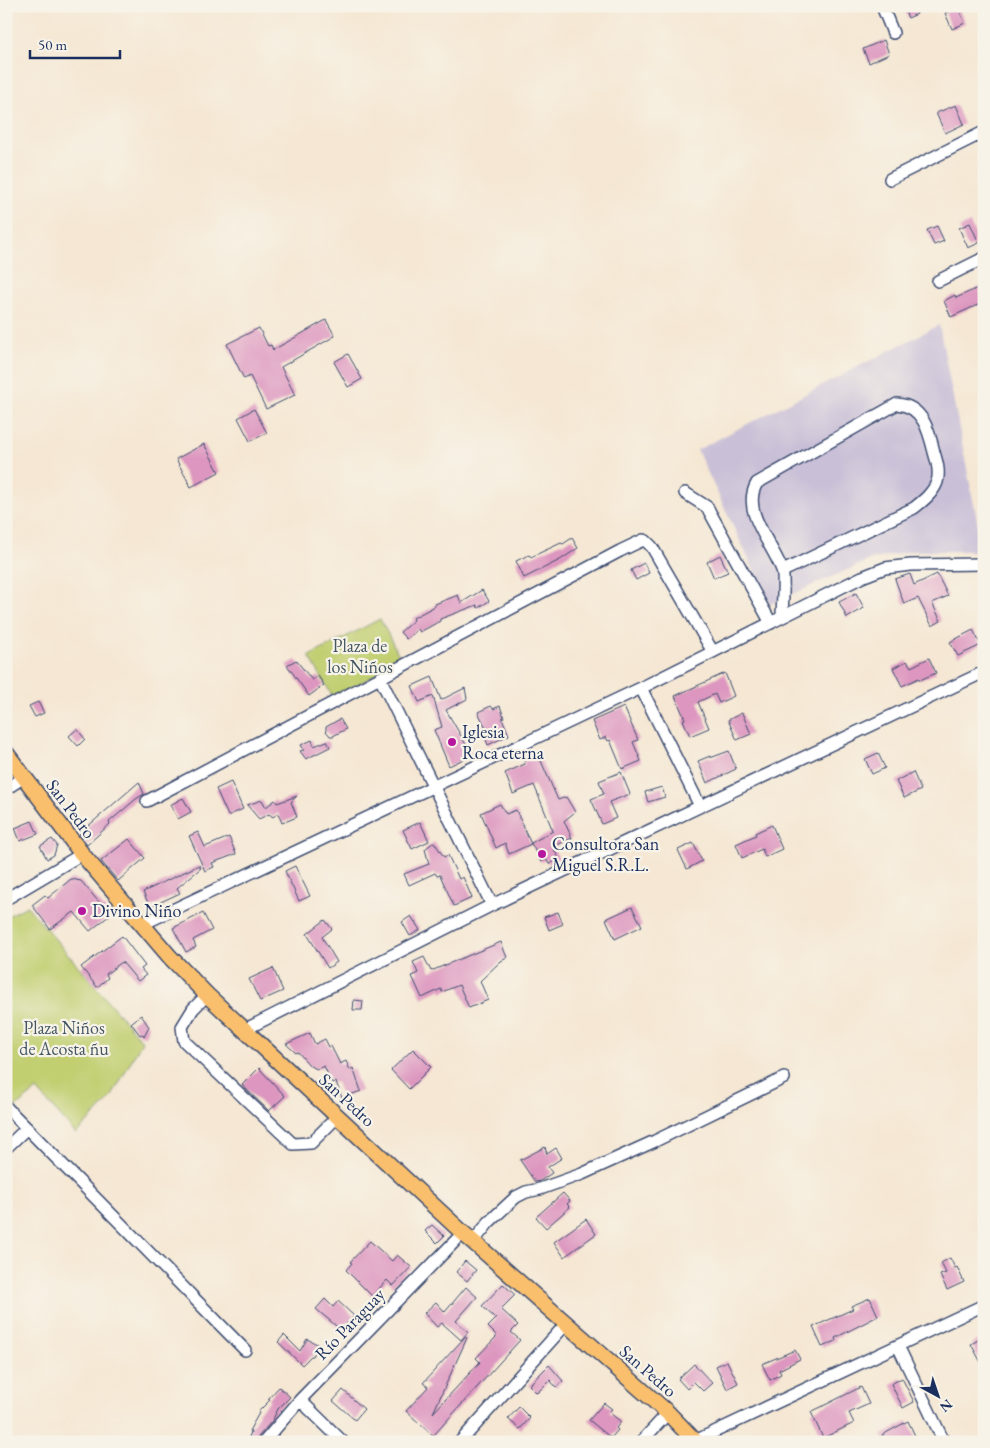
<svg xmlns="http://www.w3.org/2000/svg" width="990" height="1448" viewBox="0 0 990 1448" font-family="'EB Garamond',serif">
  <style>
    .industrial { fill: #c9bfd7 }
    .green { fill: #c1cf71; stroke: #6e7f68 }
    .building { fill: #dd96bf }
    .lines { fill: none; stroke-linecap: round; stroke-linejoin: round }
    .minor-casing { stroke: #3c4b70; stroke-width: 14 }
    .major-casing { stroke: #3c4b70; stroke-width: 18 }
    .minor { stroke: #fff; stroke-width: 11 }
    .major { stroke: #f9bf6d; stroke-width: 15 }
    .poi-dot { fill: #b5179e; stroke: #f7f3e8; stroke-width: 2 }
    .labels { text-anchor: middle; stroke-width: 4.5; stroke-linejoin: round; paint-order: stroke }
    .park-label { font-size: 18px; fill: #445763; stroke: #f7f3e8 }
    .poi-label { font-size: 18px; fill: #1b2f5e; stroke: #f7f3e8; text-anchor: start }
    .street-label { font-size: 18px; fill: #1b2f5e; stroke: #f7f3e8 }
  </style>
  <rect width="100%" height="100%" fill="#f7f3e8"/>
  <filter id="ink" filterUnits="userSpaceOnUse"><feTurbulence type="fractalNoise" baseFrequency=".02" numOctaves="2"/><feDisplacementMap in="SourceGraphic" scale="10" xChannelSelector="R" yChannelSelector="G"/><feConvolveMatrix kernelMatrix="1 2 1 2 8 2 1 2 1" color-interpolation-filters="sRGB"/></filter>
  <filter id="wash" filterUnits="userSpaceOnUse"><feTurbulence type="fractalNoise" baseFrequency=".0096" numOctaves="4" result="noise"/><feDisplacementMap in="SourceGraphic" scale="20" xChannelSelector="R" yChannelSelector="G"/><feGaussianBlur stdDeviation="1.12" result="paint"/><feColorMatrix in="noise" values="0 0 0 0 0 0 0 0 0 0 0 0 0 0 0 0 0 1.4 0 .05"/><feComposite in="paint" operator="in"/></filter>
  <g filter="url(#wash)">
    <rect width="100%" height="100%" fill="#f5e7d3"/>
    <path class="industrial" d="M939,325L983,551H912L870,560L770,604L697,450Z"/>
    <path class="green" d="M380,619L402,661L333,697L309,656Z
      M27,906L142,1041L111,1098L76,1134L37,1090L12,1110L6,1103V917Z"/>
    <g id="blocks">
      <path class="building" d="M903,6H914L917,14L908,18Z
        M958,7L965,23L952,29L945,13Z
        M884,40L889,54L869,63L863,49Z
        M956,105L964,124L945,133L936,113Z
        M970,223L979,243L968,248L959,228Z
        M937,226L944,241L934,245L927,230Z
        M984,285V302L951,317L944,301L955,295L956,298Z
        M326,320L335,336L281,367L295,395L266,409L250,376L244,379L227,344L259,328L268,346L271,345L273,350Z
        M348,354L362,379L348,387L334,362Z
        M254,409L267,433L250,441L238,418Z
        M204,444L219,472L191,487L176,459Z
        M572,538L578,548L560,560L524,578L516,561L529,555L531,557L561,543L563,544Z
        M720,555L728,572L714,578L707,562Z
        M644,563L649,573L636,580L631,570Z
        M910,574L914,585L937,574L948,596L932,603L941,621L932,626L918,598L904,604L895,579Z
        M482,590L489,601L478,608L477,605L440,619V621L420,632L418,629L406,639L400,632L414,620L413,618L435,606V604L458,595L461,603Z
        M856,593L864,608L847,618L839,602Z
        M973,630L981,645L958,656L950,642Z
        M929,658L936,673L920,680L919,678L902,686L893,668L907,661L911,667Z
        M296,660L312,680L318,676L324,685L309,696L287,665Z
        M725,673L734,696L719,703L715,694L698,702L709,728L690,736L683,720L685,719L675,696Z
        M432,677L441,700L465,688L467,699L446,710L472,755L449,766L434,730L442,727L433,696L419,702L412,686Z
        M38,702L44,713L35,717L29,706Z
        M491,706L493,709L500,706L504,717L502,718L509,735L488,745L482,730L486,728L478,712Z
        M624,707L638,740L633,742L641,761L622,769L610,740L608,741L606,737L600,740L592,721Z
        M742,713L751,734L737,740L728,720Z
        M340,719L346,729L333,736H330L326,731V727Z
        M77,729L85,739L78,746L69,736Z
        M312,740L314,746L327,741L330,747L306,759L300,751L304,750L301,745Z
        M729,751L736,769L707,783L698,761L710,756V758Z
        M878,753L885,768L872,774L865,759Z
        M538,754L558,800L566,797L575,812L564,821L572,838L553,847L559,859L549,864L546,859L541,862L531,843L553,831L534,785L513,794L505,773L525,764L524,760Z
        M621,772L630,794L609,802L616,818L602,824L591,799L604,794L599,781Z
        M913,772L921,790L904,798L896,781Z
        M139,782L144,794L136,799L109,822L110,824L87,845L79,834Z
        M231,782L243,809L228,816L216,789Z
        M662,787L665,797L648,802L645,792Z
        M297,796L291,802L297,817L282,823L278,813L273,817L269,814L259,819L247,805L262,800L266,807L275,800L277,803Z
        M183,798L191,812L178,819L170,805Z
        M500,804L506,814L516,810L531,844L509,854L505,843L496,848L481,813Z
        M32,821L38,834L20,841L15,828Z
        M420,822L429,841L412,849L403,830Z
        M772,825L782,849L765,857L762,849L742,858L736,844L756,835L755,833Z
        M198,832L205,847L229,837L236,854L212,863L214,867L205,871L189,836Z
        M52,839L57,845L54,855L47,859L40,846Z
        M129,839L145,858L118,881L101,861Z
        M434,842L444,857L448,855L459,879L463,877L472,898L454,906L440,875L437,876L435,873L409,885L404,874L429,864L425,849Z
        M693,843L702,861L687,869L678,850Z
        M199,865L201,868L177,888L180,893L150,907L143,892Z
        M295,866L310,896L299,901L285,871Z
        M71,879L81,881L110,915L90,931L74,912L50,929L32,905L45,895L48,898Z
        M632,907L642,926L615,939L606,919Z
        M558,912L563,924L549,930L544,917Z
        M203,913L212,930L193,940L196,947L186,952L173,928Z
        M411,916L420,930L410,936L402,922Z
        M325,920L332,929L322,937L337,962L328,968L307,934Z
        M122,936L145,966L141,969L146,975L138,981L122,962L106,974L108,978L97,987L81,967Z
        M501,942L507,958L501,961L480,981L488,1000L469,1008L459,985L442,992L441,989L422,998L412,976L418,973L413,962L424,957L431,971Z
        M273,968L283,991L260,1001L249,979Z
        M354,1000L363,1001L362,1010H353Z
        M141,1015L149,1027L144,1037L142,1034L140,1035L131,1023Z
        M310,1033L315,1044L325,1039L329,1047L331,1046L340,1064L346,1061L350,1070L353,1068L361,1091L342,1098L336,1082L332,1083L324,1066L317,1069L310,1066L298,1052L296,1053L286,1044Z
        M413,1049L431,1067L409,1089L391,1070Z
        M259,1068L285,1096L269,1111L242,1085Z
        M545,1147L547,1154L556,1148L562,1158L548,1167L552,1173L540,1181L535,1182L520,1160Z
        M563,1193L570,1201L567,1204L570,1207L546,1228L536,1217Z
        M586,1219L596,1234L564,1257L554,1242Z
        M432,1225L444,1236L437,1243L425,1231Z
        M370,1241L392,1261L397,1255L411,1267L393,1286L387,1280L372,1296L346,1270L352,1263L350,1262Z
        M950,1258L955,1268L957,1267L964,1282L947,1290L940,1275L946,1273L941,1263Z
        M465,1261L476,1270L467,1281L456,1272Z
        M503,1284L515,1295L501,1309L518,1325L511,1332L520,1340L433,1436L406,1411L428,1387L423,1383L465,1337L467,1338L433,1413L480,1362L476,1358L497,1336L488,1327L496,1319L482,1306Z
        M466,1287L477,1297L456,1321L468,1332L461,1340L442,1323L437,1327L424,1313L436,1302L445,1312Z
        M870,1298L878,1316L835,1338L836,1341L822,1347L813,1327L853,1309L851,1306Z
        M325,1299L333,1307L338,1301L354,1316L341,1330L316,1309Z
        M284,1335L300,1351L307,1339L319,1345L313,1356H311L302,1365L278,1342Z
        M984,1337V1368L971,1344Z
        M795,1350L800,1359L779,1370L781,1374L770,1380L762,1364Z
        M727,1361L738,1383L727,1389L716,1366Z
        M694,1364L712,1383L703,1391L694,1382L687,1389L678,1379Z
        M549,1365L563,1381L556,1387L550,1380L537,1393L529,1385Z
        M902,1378L914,1402L903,1408L891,1384Z
        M279,1387L290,1397L275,1412L276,1413L272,1421L258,1437L257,1442H250L251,1438L249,1437L251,1432L249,1431L259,1413L258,1412L270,1400L268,1399Z
        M861,1387L869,1404L849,1413L854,1423L823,1438L811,1412Z
        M343,1390L364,1409L355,1420L333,1401Z
        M604,1403L612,1409L609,1412L621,1422L616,1428L618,1430L611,1438L589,1420Z
        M519,1407L530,1418L520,1429L508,1419Z
        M908,1421L918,1442H886L882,1435Z"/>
    </g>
  </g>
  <g filter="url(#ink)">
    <use href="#blocks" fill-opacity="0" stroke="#3c4b70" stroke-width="1"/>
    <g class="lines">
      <defs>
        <path id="minor" d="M882,6L893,33
          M890,179L984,132
          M938,281L984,258
          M685,493L707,507L771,623
          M782,617C782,606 785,578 782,570C773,544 740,511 757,483L897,404C923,406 929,431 934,452C937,462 940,472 937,482C933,493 923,501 914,508L783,571
          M380,678L492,905
          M641,688L700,806
          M6,789L24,777
          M147,801L620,551L643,540L646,541L652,547L713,652
          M6,899L82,854
          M143,924L641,688L862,577L885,568L911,565L984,564
          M207,995L193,1009L182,1027L184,1041L293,1144L311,1143L338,1116
          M244,1030L492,905L984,672
          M6,1107L245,1350
          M6,1148L27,1128
          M473,1242L489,1222L516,1197L526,1192L540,1189L582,1174L655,1141L784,1078
          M898,1346L944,1442
          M300,1400L343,1442
          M695,1441L984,1305
          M264,1442L300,1400L463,1233
          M460,1442L566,1324
          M641,1442L668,1413"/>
        <path id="major" d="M6,753L82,854L170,957L207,995L463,1233L668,1413L696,1442"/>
      </defs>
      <use href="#minor" class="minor-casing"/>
      <use href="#major" class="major-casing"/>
      <use href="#minor" class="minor"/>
      <use href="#major" class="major"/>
    </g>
  </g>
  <g class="poi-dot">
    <circle cx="452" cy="742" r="5"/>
    <circle cx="542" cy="854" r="5"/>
    <circle cx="82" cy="911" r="5"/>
  </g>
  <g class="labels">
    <g class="park-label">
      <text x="360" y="652">Plaza de<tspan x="360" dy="21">los Niños</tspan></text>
      <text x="64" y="1034">Plaza Niños<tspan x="64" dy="21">de Acosta ñu</tspan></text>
    </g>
    <g class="poi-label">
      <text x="462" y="738">Iglesia<tspan x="462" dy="21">Roca eterna</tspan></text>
      <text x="552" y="850">Consultora San<tspan x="552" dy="21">Miguel S.R.L.</tspan></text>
      <text x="92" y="917">Divino Niño</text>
    </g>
    <g class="street-label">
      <text transform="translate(71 809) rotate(53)" y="6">San Pedro</text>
      <text transform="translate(347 1100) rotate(43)" y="6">San Pedro</text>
      <text transform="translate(350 1324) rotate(-46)" y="6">Río Paraguay</text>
      <text transform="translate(648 1371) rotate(41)" y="6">San Pedro</text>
    </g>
  </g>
  <rect width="990" height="1448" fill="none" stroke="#f7f3e8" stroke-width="25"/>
  <g transform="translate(938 1396) rotate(140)" stroke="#f7f3e8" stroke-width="4" paint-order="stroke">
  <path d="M0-4L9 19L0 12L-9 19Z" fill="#1b2f5e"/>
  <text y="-8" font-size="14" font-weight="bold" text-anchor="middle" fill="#1b2f5e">N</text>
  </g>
  <path d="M30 50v8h90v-8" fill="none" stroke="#1b2f5e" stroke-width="2.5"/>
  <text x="38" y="50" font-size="15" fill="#1b2f5e" stroke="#f7f3e8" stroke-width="4" paint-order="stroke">50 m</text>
</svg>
